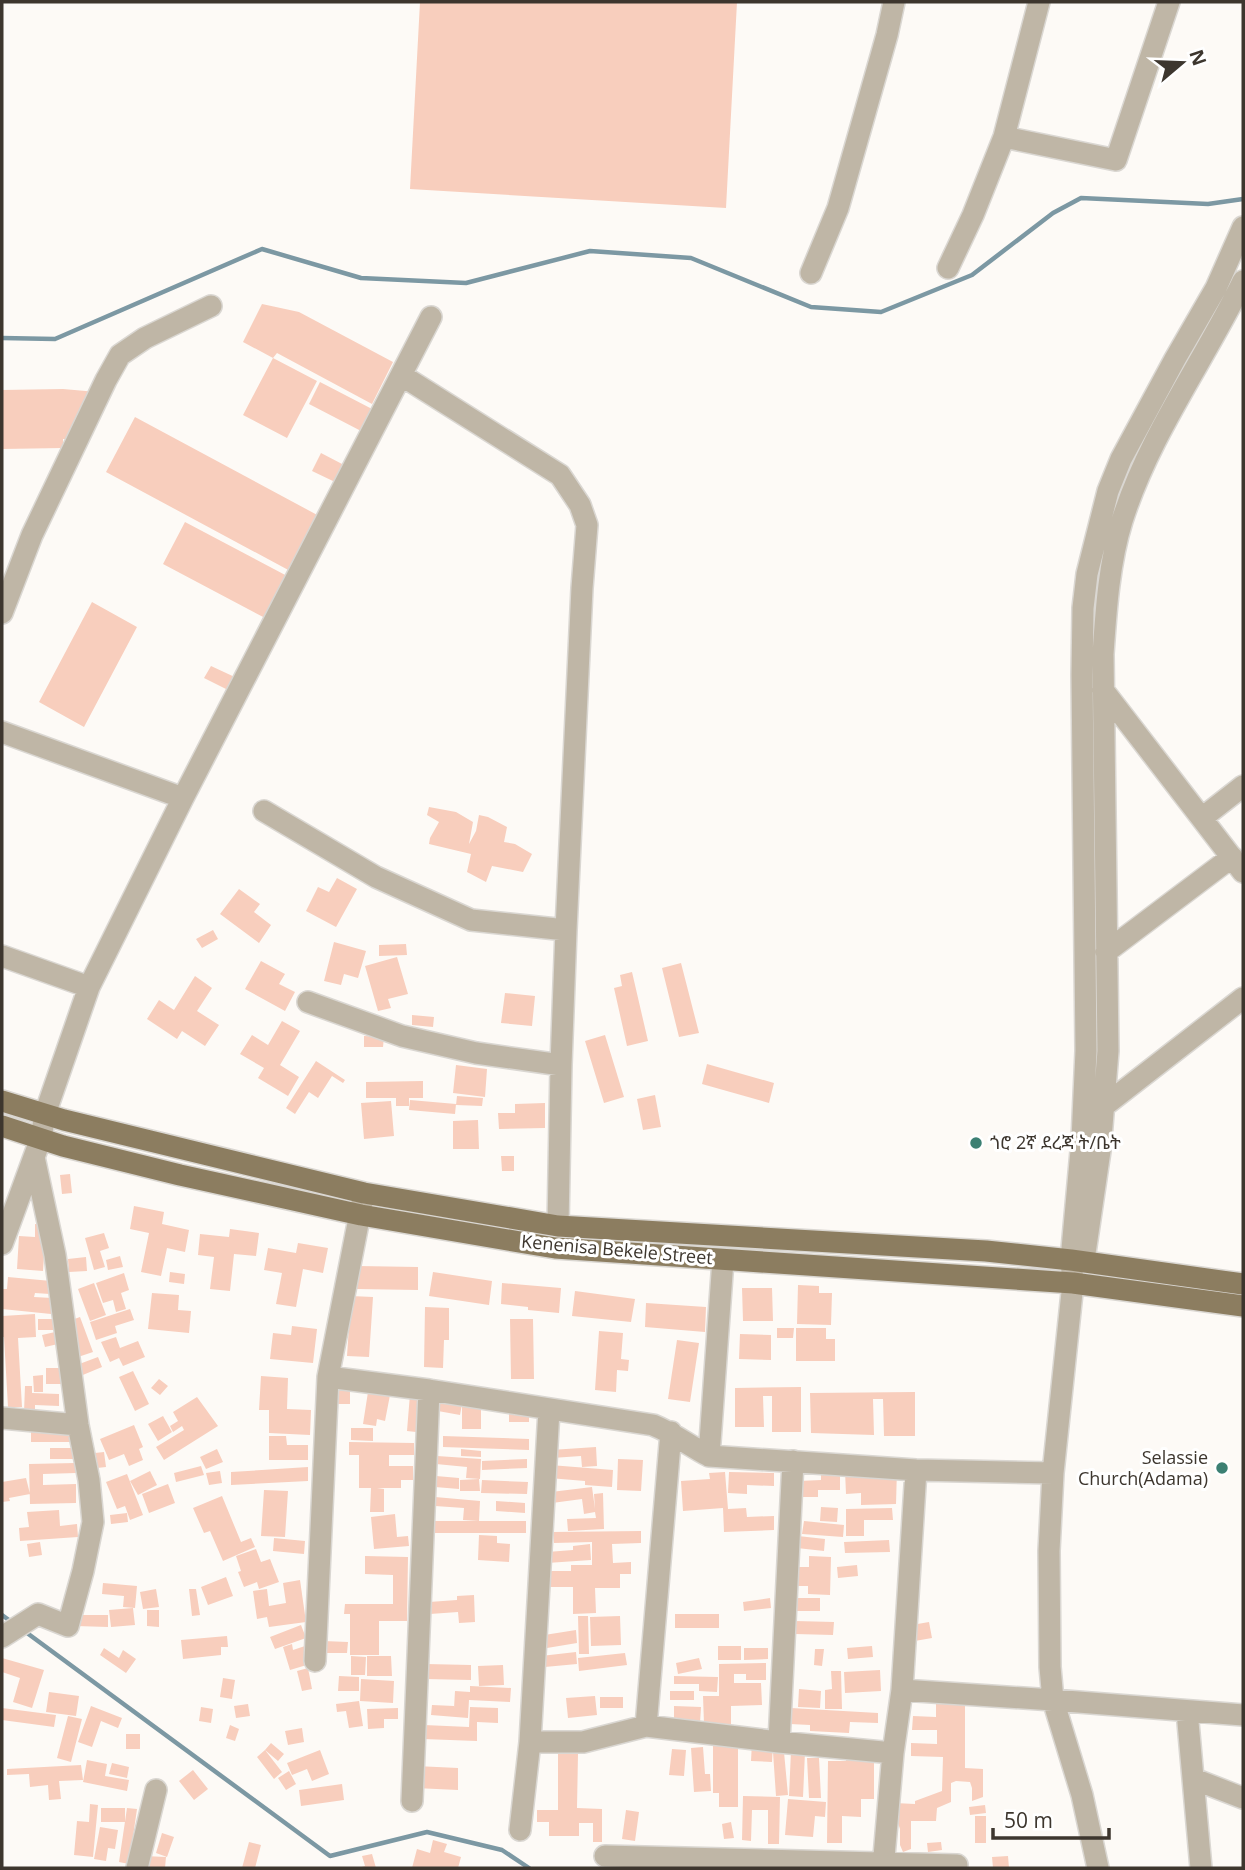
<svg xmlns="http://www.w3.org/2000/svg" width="1245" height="1870" viewBox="0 0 1245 1870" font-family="'Open Sans','Noto Sans Ethiopic',sans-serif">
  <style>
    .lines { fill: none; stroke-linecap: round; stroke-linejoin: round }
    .stream { stroke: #7c98a3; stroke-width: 4.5 }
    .building { fill: #f8cebd }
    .minor-casing { stroke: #dad7d2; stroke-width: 24 }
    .major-casing { stroke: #dad7d2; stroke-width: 24 }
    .minor { stroke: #bfb6a6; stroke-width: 21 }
    .major { stroke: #8c7d60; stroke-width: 21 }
    .poi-dot { fill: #3c8073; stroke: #fff; stroke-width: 2.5 }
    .labels { text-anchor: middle; stroke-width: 6; stroke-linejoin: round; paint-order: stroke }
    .poi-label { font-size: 18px; fill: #3d362e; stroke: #fff; text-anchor: start }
    .street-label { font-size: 18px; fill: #3d362e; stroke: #fff }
  </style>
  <rect width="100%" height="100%" fill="#fdfaf6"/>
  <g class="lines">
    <path class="stream" d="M2,338L55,339L262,249L361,278L466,283L590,251L691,258L811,307L881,312L972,275L1053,213L1081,198L1208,204L1243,199
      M2,1615L13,1623
      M23,1630L330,1856L427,1832L502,1850L529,1868"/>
  </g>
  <path class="building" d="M420,2H737L726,208L410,189Z
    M262,304L299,312L393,362L372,404L277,353L273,358L243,342Z
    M273,358L317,381L287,438L243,415Z
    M320,382L374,410L363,432L309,404Z
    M63,389L97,392L76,439H63V448L2,449V390Z
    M135,417L321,517L292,572L106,472Z
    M321,453L344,465L335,482L312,471Z
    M185,522L289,577L267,619L163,564Z
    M92,602L137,627L84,727L39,702Z
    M211,666L239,679L232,692L204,678Z
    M429,807L456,812L473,822L469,844L476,831L479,815L488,817L507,827L504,842L515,844L532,854L523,872L492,866L486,882L467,872L471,854L429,844L430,838L439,822L427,815Z
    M337,878L357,889L336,927L306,911L318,887L329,892Z
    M239,889L260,904L254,912L271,925L259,943L220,914Z
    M213,930L218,939L202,948L196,939Z
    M334,942L366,951L358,978L344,974L341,985L324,981Z
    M406,944L407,955L379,956V945Z
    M397,957L408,994L388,999L391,1008L378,1011L365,966Z
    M261,961L285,974L279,984L295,992L285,1011L245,989Z
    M681,963L699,1033L679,1037L662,968Z
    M632,972L648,1041L627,1046L614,988L622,986L620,975Z
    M195,976L212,988L197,1011L219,1025L205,1046L182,1031L177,1039L147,1019L159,1000L174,1010Z
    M505,993L535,996L532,1026L501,1023Z
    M412,1015L434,1017L433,1027L412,1025Z
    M282,1021L300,1031L280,1065L299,1077L288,1096L258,1078L264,1068L240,1054L252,1035L268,1045Z
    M605,1035L624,1097L604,1103L585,1041Z
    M364,1036L384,1037L383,1047H364Z
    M316,1061L345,1080L343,1083L332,1076L318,1098L309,1092L295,1114L286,1108Z
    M707,1064L774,1083L769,1103L702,1084Z
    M456,1065L487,1069L485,1097L453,1093Z
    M423,1081V1098H409V1106H396V1098H366V1082Z
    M655,1095L661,1127L643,1130L637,1099Z
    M457,1096L483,1098L482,1106L456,1105Z
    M410,1100L456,1104L455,1114L409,1110Z
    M391,1101L394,1136L364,1139L361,1103Z
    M545,1103V1128L499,1129L498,1113H515V1104Z
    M478,1120L479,1149H453V1121Z
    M501,1156H514V1171H502Z
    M70,1174L72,1193L62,1194L60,1175Z
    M134,1206L164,1212L162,1224L189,1230L185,1252L167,1248L161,1276L141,1272L149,1233L130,1229Z
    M35,1224L46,1225L43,1271L17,1269L19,1236L35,1237Z
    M230,1229L259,1233L256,1256L234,1254L230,1291L210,1289L214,1257L198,1255L200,1234L229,1237Z
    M104,1233L109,1248L100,1251L105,1267L94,1270L85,1238Z
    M298,1243L328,1248L323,1273L303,1269L296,1307L276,1304L282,1273L264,1270L268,1248L296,1253Z
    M120,1256L123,1267L108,1270L106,1260Z
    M86,1257L87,1271L69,1272L68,1259Z
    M358,1266L418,1267V1290L357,1289Z
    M170,1272L185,1274L184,1284L169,1282Z
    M433,1272L492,1281L489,1305L429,1296Z
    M124,1273L129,1290L121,1293L126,1309L116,1312L113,1300L103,1303L96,1283Z
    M8,1277L51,1281L50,1294L35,1293L34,1297L52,1298L51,1314L2,1309V1289H7Z
    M94,1283L106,1315L90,1321L78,1289Z
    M502,1283L561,1288L559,1313L528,1310V1307L501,1304Z
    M798,1285L819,1286V1293H832L831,1325L797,1324Z
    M742,1288H772L773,1321H743Z
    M575,1291L635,1299L631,1322L572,1316Z
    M152,1293L179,1295L178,1310L191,1311L189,1333L148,1329Z
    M351,1296L373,1297L369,1357L347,1356Z
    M646,1303L706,1307L705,1332L645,1327Z
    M425,1307L449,1308V1340H444L443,1368L424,1367Z
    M130,1309L134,1320L115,1326L117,1333L96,1340L90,1322Z
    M35,1314L36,1337L18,1338L22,1407H8L4,1337H2V1316Z
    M80,1317L93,1352L78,1357L66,1322Z
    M38,1319H53V1330H38Z
    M510,1319H533L534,1379H511Z
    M292,1326L317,1329L313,1363L270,1359L273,1333L291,1335Z
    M777,1328H794L793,1338H777Z
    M796,1328H826V1339H835V1361H796Z
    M599,1331L623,1333L621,1359L629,1360L628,1371L617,1370L616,1392L595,1390Z
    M55,1332L58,1344L45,1347L42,1335Z
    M740,1334L771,1335V1360L739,1359Z
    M116,1337L120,1348L138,1341L145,1357L123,1366L119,1358L110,1362L101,1342Z
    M677,1340L699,1343L690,1402L668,1399Z
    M98,1357L102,1367L78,1377L74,1366Z
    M46,1368H61V1384H46Z
    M133,1371L149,1404L135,1411L119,1377Z
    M43,1375V1392H34L33,1376Z
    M261,1376L288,1378L287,1409L311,1410L310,1435L269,1433V1410H259Z
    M159,1379L168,1386L160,1395L151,1388Z
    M25,1386H32V1393L59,1394V1406L35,1405V1413L24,1412Z
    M801,1387V1432H772V1396H763L764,1427H735V1388Z
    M335,1388H350V1404H335Z
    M368,1392L390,1395L385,1421L377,1419L376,1426L363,1424Z
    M915,1392V1436H884L883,1399H873L874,1435L811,1433L810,1393Z
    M410,1394L418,1395L416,1432L407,1431Z
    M197,1397L218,1426L164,1460L156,1447L184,1430L182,1426L173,1432L170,1426L178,1421L173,1412Z
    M440,1400L462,1404L460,1415L438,1411Z
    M462,1407H481V1429H462Z
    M509,1411H529V1422H509Z
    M163,1416L172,1432L158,1441L148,1424Z
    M134,1425L143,1447L139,1449L143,1460L129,1466L124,1454L109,1460L100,1439Z
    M351,1428H373V1441L351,1440Z
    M76,1429V1442H31V1431Z
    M269,1436H286L287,1445H308V1460H269Z
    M443,1436L529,1439V1450L443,1447Z
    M349,1442L414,1443V1455H389V1466H413V1480H401V1488H377L384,1489V1512H370L371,1488H359V1455H349Z
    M596,1447L597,1466L582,1467L581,1456L552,1458L551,1450Z
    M50,1448H75V1459H50Z
    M217,1449L223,1462L206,1469L200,1457Z
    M461,1449L481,1451V1457L461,1456Z
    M104,1452L106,1467L97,1468L95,1453Z
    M437,1456L481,1459L480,1479L466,1478L467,1467L436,1464Z
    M527,1459V1468L482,1470V1461Z
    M618,1459L643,1460L641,1491L617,1490Z
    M75,1463L76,1473L43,1474V1485L76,1484V1503L30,1504L29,1464Z
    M550,1465L613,1470L612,1487L585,1485V1481L549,1478Z
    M201,1466L204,1475L176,1482L174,1473Z
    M308,1467V1481L231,1485V1472Z
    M897,1469L896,1504L861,1505V1493L846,1494L845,1471Z
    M150,1471L157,1485L138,1495L130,1481Z
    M220,1471L222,1483L209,1485L206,1473Z
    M725,1472L728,1509L746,1508L747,1517L774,1516V1530L724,1532L723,1508L683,1511L681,1481L710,1479L709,1473Z
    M729,1472L774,1473V1486L747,1485V1494L728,1493Z
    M127,1474L143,1515L130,1520L125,1506L117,1509L106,1482Z
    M821,1474H840V1490H818V1497H799V1481L821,1480Z
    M436,1476L459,1478V1489L435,1487Z
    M26,1478L30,1494L9,1498L10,1501L2,1502V1482Z
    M479,1479L480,1491H460V1480Z
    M482,1480L528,1482L527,1494L481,1493Z
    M168,1484L175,1503L149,1513L142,1494Z
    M592,1487L595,1509L594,1494L603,1493L604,1529L568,1531L567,1519L596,1518L595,1512L584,1514L582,1499L552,1503L551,1492Z
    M264,1490L288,1491L285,1537L261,1536Z
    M222,1496L241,1542L251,1538L255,1547L223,1561L210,1531L204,1533L193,1508Z
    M435,1497L480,1501L479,1521L463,1520L464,1508L435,1506Z
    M496,1501L525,1503V1513L496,1511Z
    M821,1507L838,1508L837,1522L820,1521Z
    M892,1508L893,1520H864V1536H846V1509Z
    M59,1510L60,1526L77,1524L78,1537L20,1541L19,1528L29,1527L27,1512Z
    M127,1513L128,1522L111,1524L110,1515Z
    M395,1514L397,1537L408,1536L409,1546L374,1549L371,1517Z
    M433,1521H526V1533H433Z
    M804,1521L844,1525L843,1537L802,1534Z
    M641,1531V1543L612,1544L613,1563L631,1562V1574H620V1588H595L596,1613L573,1614V1587H544V1571H571V1565H592V1542L554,1543L553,1532Z
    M479,1535L497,1536V1543L510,1544L509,1562L478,1560Z
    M798,1536L825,1539L824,1551L797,1548Z
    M274,1538L305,1541L304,1554L273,1551Z
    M889,1540L890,1552L845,1553L844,1542Z
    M40,1542L42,1555L29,1557L27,1544Z
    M590,1544L591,1560L547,1563V1552L573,1550V1546Z
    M256,1549L261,1562L270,1559L279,1582L259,1589L257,1582L244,1587L238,1572L241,1571L236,1556Z
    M365,1556L408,1557L407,1621H379V1655H350V1614H344L345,1604H393V1575L365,1574Z
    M809,1556L831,1557L830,1595L808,1594V1586H794L795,1567H809Z
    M857,1565L858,1576L838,1578L837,1567Z
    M226,1577L233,1596L208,1605L201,1587Z
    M300,1580L306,1622L269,1627L267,1617L257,1619L253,1591L267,1589L269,1606L286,1603L283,1583Z
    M103,1583L137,1586L135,1608L123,1607L124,1596L102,1594Z
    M156,1589L159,1607L143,1609L140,1592Z
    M189,1589H196L200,1615L192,1616Z
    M474,1595L475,1622L459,1623L458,1612L430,1614L429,1602L457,1600V1596Z
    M770,1598L771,1608L744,1611L743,1602Z
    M791,1598H820V1611H791Z
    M133,1608L135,1625L111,1627L109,1610Z
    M147,1610H159V1627L147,1626Z
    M675,1614H719V1628H675Z
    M77,1615H108V1627L76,1626Z
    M578,1616H588L589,1654H579Z
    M620,1616L621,1645L591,1646L590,1617Z
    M795,1621L834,1622L833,1635L795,1634Z
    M929,1622L932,1638L909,1642L906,1626Z
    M301,1625L306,1638L275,1649L270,1637Z
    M576,1630L577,1643L541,1649L538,1636Z
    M227,1636L228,1647H221V1655L183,1659L181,1640Z
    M323,1641L348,1642L347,1653H323Z
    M292,1644L293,1650L305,1646L310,1664L290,1670L283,1647Z
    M718,1646H741V1660H718Z
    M872,1646L873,1657L848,1659L847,1648Z
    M104,1648L119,1658L123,1650L136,1659L126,1673L100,1655Z
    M744,1648H768V1659L744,1660Z
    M815,1649H824L822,1666L814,1665Z
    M576,1652L577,1664L534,1668L532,1657Z
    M625,1653L627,1665L579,1671L578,1658Z
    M351,1656L366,1657L365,1675H351Z
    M367,1656H391L392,1676H367Z
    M2,1658L44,1670L32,1708L13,1702L20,1678L2,1672Z
    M699,1658L702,1669L678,1674L676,1663Z
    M766,1663V1680H746V1674H734V1683H761L762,1705L731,1706V1724H704L703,1696H719V1664Z
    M426,1664L471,1665V1680L426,1679Z
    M503,1665L504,1685L479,1686L478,1666Z
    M308,1668L312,1689L302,1691L297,1671Z
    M880,1670L881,1691L845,1693L844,1672Z
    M831,1671H841L842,1709H825V1690L832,1689Z
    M339,1676L359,1677V1691H338Z
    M674,1676L718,1677L717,1692L699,1691V1684H674Z
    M223,1678L235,1680L232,1699L220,1697Z
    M361,1679L394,1681L393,1703L360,1701Z
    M470,1686L511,1688L510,1702L469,1700L468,1718L431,1715L432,1705L454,1706V1708L455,1691L470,1692Z
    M799,1689L821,1691L820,1708L798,1707Z
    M670,1691H694V1700H670Z
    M49,1692L79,1696L76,1716L46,1712Z
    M595,1696L597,1715L568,1718L566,1698Z
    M600,1697H623V1708H600Z
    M359,1701L363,1726L349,1728L346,1711L337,1712L336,1704Z
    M936,1702L965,1703V1768L983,1769V1797L972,1801V1788L970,1782L956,1781L951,1783V1802L937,1808L936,1821H911V1849L903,1852L900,1845V1829L895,1814V1803L915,1804V1801L942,1791L943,1757L911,1756V1743L937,1744V1730H912L913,1716L936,1717Z
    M248,1704L250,1716L236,1718L234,1706Z
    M91,1706L122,1718L118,1728L101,1721L92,1747L78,1742Z
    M674,1706L701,1707L700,1723L674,1722Z
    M201,1707L213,1709L211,1723L199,1721Z
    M470,1707L498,1708V1723L477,1722V1741L423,1739L424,1725L469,1727Z
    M2,1708L56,1715L54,1727L2,1720Z
    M398,1708V1719H384V1728L368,1729L367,1709Z
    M791,1708L878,1713V1723L850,1722L849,1733L810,1731V1725L790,1724Z
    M68,1716L82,1719L71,1762L57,1758Z
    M230,1725L239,1729L235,1741L226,1738Z
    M302,1728L304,1742L288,1745L285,1731Z
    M126,1734H140V1749H126Z
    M752,1742L773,1743L772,1762L751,1761Z
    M271,1743L284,1754L278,1761L265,1750Z
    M713,1745H727V1747H738V1807H719V1793H713Z
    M703,1747L705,1774H710L711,1791L694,1792L691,1748Z
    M672,1749L686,1750L684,1776L669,1775Z
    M265,1750L282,1772L274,1779L257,1757Z
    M320,1750L329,1774L312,1781L307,1769L292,1775L287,1763Z
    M791,1751L805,1752L803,1797L789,1796Z
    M773,1752H784L788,1795L776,1796Z
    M558,1753L578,1754L577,1808L602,1809V1842H593V1823H579V1836H549V1822H537V1810H558Z
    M846,1754L874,1755V1799H861V1817L842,1816V1843H827L828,1761H846Z
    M807,1758H819L821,1798H809Z
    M87,1760L107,1764L105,1776L129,1780L127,1791L83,1782Z
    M112,1763L129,1767L127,1778L109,1774Z
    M81,1765L83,1780L59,1781L61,1799L49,1800L48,1785L30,1787L29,1774L7,1775V1769Z
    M416,1766L458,1768V1790L415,1788Z
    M193,1770L208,1789L194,1800L179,1781Z
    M289,1771L296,1784L286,1790L278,1778Z
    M342,1784L344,1800L301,1806L299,1790Z
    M743,1796L780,1797L779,1844H768V1810H752L751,1841L742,1840Z
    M788,1799L826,1802L825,1817L815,1816L813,1837L785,1835Z
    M90,1804L98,1805L93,1857L74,1855L77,1821L89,1822Z
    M985,1805L986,1813L970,1815L969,1807Z
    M101,1808H125V1822H101Z
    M127,1808L137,1809L129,1864L119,1862Z
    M626,1810L639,1812L635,1841L622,1839Z
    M975,1816H986V1843H975Z
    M731,1822L734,1838L724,1839L722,1824Z
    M100,1827L118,1830L115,1849L108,1848L106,1861L94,1859Z
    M162,1833L174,1837L167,1857L156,1853Z
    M433,1840L447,1844L444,1852L461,1857L458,1868H412L417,1849L430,1853Z
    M249,1842L261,1845L255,1868H242Z
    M941,1842L942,1850L928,1852L927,1843Z
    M372,1854L376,1868H358L365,1866L362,1856Z
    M145,1856L166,1857L165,1868H144Z
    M1008,1856L1009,1868H993L992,1857Z"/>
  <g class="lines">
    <defs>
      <path id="minor" d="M1004,137L1116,160L1169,2
        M948,268L973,215L1004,137L1039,2
        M811,273L838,208L887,35L894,2
        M401,375L560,475L580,505L587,525L582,588L566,930L561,1065L558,1226
        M2,613L32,535L106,380L120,355L145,338L211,306
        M1103,690L1243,872
        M2,732L183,798
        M264,811L376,877L471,920L566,930
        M1202,818L1243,786
        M1106,952L1232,857
        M2,956L89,987
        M308,1002L402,1036L476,1053L561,1065
        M1104,1106L1243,998
        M2,1244L41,1138L45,1114L89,987L183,798L431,317
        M1085,1253L1100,1151L1108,1051L1103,654C1106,610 1109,563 1122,521C1149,435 1204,361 1243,281
        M328,1377L429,1390L653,1425C673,1433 690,1446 709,1456L916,1470L1053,1473
        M2,1418L78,1425
        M709,1456L723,1260
        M2,1637L38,1614L68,1626L83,1571L93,1522L89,1480L78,1425L55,1255L34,1157
        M315,1661L328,1377L363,1198
        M902,1690L1053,1700L1243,1715
        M1187,1711L1201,1868
        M646,1726L671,1432
        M530,1742H583L646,1726L779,1742L893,1753
        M779,1742L793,1461
        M1194,1779L1243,1798
        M412,1801L429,1390
        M520,1830L530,1742L549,1410
        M605,1856L957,1865
        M137,1868L156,1790
        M883,1868L893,1753L902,1690L916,1470
        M1098,1868L1082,1795L1053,1700L1050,1667L1049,1551L1053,1473L1073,1283L1071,1260L1082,1140L1086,1051L1082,675L1083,608L1087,574L1108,491L1121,459L1175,359L1216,288L1243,227"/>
      <path id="major" d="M2,1101L64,1120L364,1193L558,1226L986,1251L1071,1260L1243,1284
        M2,1126L63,1146L180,1175L361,1215L555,1248L1073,1283L1243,1306"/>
    </defs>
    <use href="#minor" class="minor-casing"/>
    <use href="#major" class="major-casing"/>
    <use href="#minor" class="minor"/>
    <use href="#major" class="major"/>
  </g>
  <g class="poi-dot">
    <circle cx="976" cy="1143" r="7"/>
    <circle cx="1222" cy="1468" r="7"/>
  </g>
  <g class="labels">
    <g class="poi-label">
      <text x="990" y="1149">ጎሮ 2ኛ ደረጃ ት/ቤት</text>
      <text x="1208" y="1464" text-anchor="end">Selassie<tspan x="1208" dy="21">Church(Adama)</tspan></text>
    </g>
    <g class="street-label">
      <text transform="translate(617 1250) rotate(5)" y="6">Kenenisa Bekele Street</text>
    </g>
  </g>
  <rect width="1245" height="1870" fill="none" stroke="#3d362e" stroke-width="7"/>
  <g transform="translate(1182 63) rotate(71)" stroke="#ffffff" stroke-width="5" paint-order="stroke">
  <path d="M0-5L12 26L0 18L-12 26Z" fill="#3d362e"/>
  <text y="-10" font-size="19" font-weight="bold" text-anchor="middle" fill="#3d362e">N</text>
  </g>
  <path d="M993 1828v10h116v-10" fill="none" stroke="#3d362e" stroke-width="3.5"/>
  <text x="1004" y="1828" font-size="21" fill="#3d362e" stroke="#ffffff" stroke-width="5" paint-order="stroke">50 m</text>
</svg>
